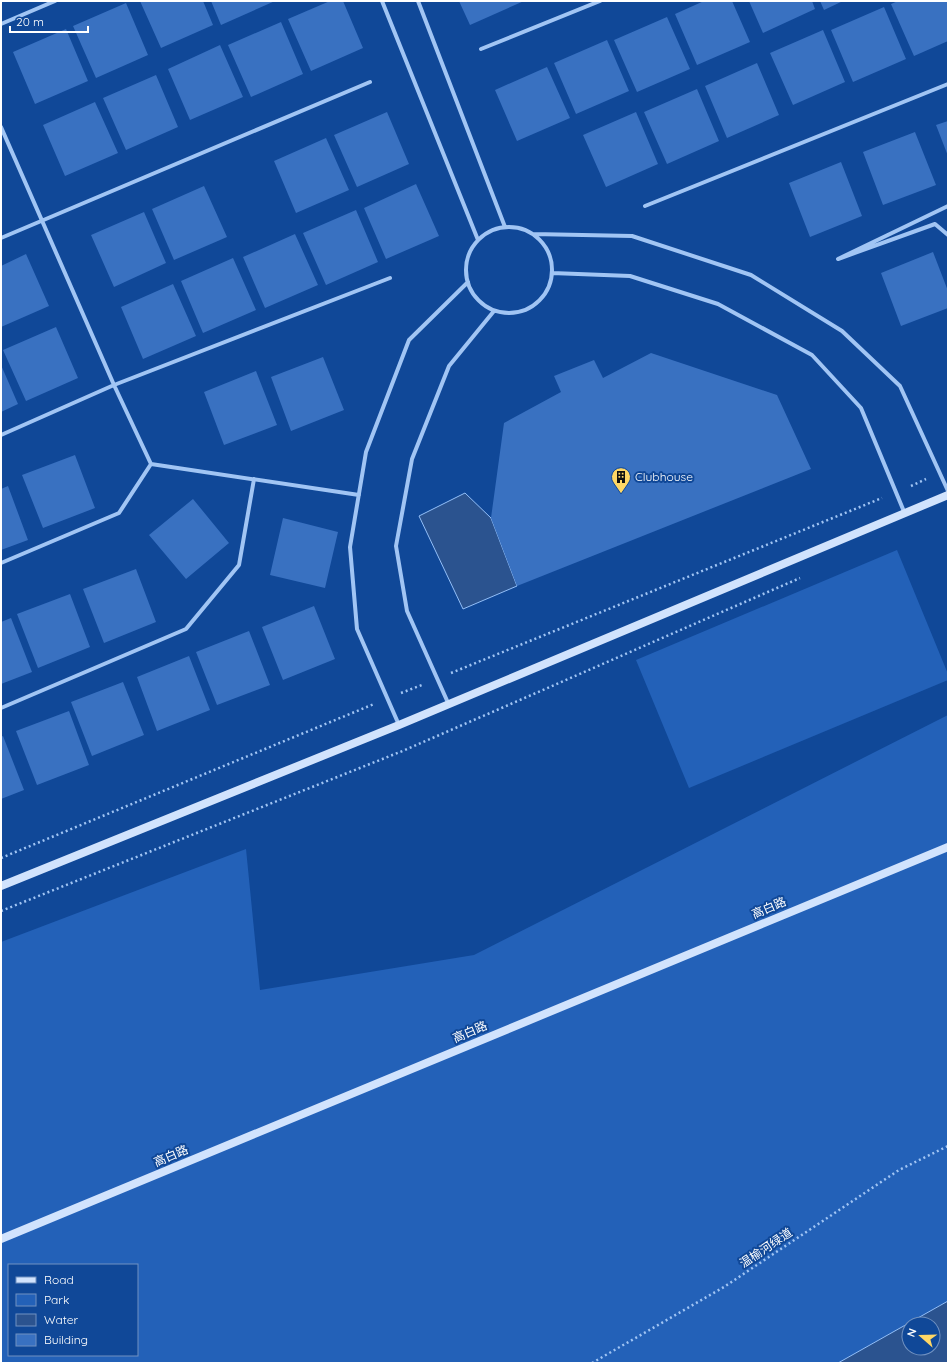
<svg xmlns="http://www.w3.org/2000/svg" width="949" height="1364" viewBox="0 0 949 1364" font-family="Quicksand,'Noto Sans SC',sans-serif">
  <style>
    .green { fill: #2361b8; fill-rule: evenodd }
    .water { fill: #2b538f; stroke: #93bff8; fill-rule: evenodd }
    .building { fill: #3971c1 }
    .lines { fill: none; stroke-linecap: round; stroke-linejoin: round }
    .path { stroke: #a1c5f4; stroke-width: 2.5; stroke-dasharray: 2 3; stroke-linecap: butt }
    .street { stroke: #a1c5f4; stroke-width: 4 }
    .secondary { stroke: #d1e3fd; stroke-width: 8 }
    .labels { text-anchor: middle; stroke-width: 4; stroke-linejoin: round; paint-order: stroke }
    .poi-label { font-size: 12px; fill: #fff; stroke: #104898; text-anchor: start }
    .street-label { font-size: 12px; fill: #fff; stroke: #104898 }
  </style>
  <rect width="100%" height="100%" fill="#104898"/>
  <path class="green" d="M897,550L948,674V680L689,788L636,660Z
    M948,715V1301L838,1363H1V942L246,849L260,990L474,955ZM9,1265H137V1355H9Z"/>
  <path class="water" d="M465,493L491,518L517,586L463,609L419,516Z
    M948,1301V1363H838ZM909,1324H933V1348H909Z"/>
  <path class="building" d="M140,1H203L213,25L161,48Z
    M211,1H275L221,25Z
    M330,1H343L363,48L311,71L288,19Z
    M459,1H524L470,25Z
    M704,1H732L750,42L697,65L675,14Z
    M749,1H812L815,9L763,33Z
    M820,1H843L824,10Z
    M898,1H948V41L914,56L891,4Z
    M126,3L148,55L96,78L73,26Z
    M884,7L906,59L853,82L831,30Z
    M667,17L690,69L637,92L614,40Z
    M281,22L303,74L251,97L228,45Z
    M66,29L88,81L35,104L13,52Z
    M823,30L845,82L793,105L770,53Z
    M607,40L629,91L576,114L554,63Z
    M220,45L243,97L190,120L168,69Z
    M757,63L779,115L727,138L705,86Z
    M547,67L570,118L517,141L495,90Z
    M156,75L178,127L126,150L103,98Z
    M697,89L719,141L667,164L644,112Z
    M95,102L118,153L65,176L43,125Z
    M387,112L409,164L357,187L334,135Z
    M636,112L658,164L606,187L583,135Z
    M948,121V156L936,125Z
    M915,132L936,185L883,205L863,152Z
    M326,138L349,190L296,213L274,161Z
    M841,162L862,216L810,237L789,183Z
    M416,184L439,236L386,259L364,208Z
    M204,186L227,237L174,260L152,209Z
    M356,210L378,262L326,285L303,233Z
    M144,212L166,263L114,287L91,235Z
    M295,234L318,285L265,308L243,257Z
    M933,252L948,291V308L901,326L881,273Z
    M26,254L49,306L1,327V266Z
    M233,258L256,310L203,333L181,281Z
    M173,284L196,336L143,359L121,307Z
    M56,327L78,378L26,401L3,350Z
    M651,353L777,395L811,469L517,586L491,518L504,423L561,392L554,376L594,360L603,378Z
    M323,357L344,410L291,431L271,377Z
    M1,365L18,404L1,412Z
    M256,371L277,425L224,445L204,392Z
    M75,455L95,508L43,528L22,475Z
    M8,486L28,540L1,550V489Z
    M193,499L229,543L186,579L149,535Z
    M283,518L338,532L325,588L270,575Z
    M136,569L156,622L104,643L83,589Z
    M70,594L90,647L38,668L17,614Z
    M314,606L335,659L283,680L262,627Z
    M11,618L32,672L1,684V622Z
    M249,631L270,685L217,705L196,652Z
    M189,656L210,710L157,731L137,677Z
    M123,682L144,735L92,756L71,702Z
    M69,711L89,765L37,785L16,731Z
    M3,736L24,790L1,799V737Z"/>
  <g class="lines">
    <path class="path" d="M911,486L926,479
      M451,673L882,498
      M401,693L422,685
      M1,858L374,704
      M1,911L405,750L800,578
      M592,1363L724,1287L899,1170L948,1146"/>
    <path class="street" d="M382,1L478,240
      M418,1L505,227
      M1,24L55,1
      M481,49L600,1
      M1,127L114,385L151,464
      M645,206L948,84
      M948,206L838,259L935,224L948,235
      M466 270a43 43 0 1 1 86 0a43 43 0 1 1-86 0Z
      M533,234L632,236L751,275L842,331L900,386L948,491
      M1,238L370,82
      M552,273L630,276L718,304L812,355L861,408L905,514
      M1,435L114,385L390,278
      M1,563L119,513L151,464L359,495
      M449,705L407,611L396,546L412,459L449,366L494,311
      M1,708L186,629L239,565L254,479
      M399,725L357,629L350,547L366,452L409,340L468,282"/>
    <path class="secondary" d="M1,886L399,725L948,495
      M1,1239L948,847"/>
  </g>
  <defs>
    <symbol id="building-pin" viewBox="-11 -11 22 30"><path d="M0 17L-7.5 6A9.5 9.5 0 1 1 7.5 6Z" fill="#ffd765" stroke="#104898"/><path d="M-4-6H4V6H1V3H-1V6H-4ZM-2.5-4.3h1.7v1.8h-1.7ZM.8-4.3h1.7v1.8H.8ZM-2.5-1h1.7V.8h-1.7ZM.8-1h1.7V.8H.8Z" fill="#111"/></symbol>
  </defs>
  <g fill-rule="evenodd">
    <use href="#building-pin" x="610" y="466" width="22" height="30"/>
  </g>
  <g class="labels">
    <g class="poi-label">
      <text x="635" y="481">Clubhouse</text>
    </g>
    <g class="street-label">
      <text transform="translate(769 908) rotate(-23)" y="4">高白路</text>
      <text transform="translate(470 1032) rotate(-23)" y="4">高白路</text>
      <text transform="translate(171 1156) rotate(-23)" y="4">高白路</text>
      <text transform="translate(766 1248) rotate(-34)" y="4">温榆河绿道</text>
    </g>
  </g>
  <rect width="949" height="1364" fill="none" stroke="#ffffff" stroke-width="4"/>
  <rect x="8" y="1264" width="130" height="92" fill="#104898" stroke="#7091c1"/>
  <rect x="16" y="1277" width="20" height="6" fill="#d1e3fd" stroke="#7091c1"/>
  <text x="44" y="1284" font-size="12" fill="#ffffff">Road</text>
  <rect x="16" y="1294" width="20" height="12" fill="#2361b8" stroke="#7091c1"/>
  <text x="44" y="1304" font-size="12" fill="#ffffff">Park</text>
  <rect x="16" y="1314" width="20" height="12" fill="#2b538f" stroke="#7091c1"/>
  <text x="44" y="1324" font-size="12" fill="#ffffff">Water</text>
  <rect x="16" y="1334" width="20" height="12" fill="#3971c1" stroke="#7091c1"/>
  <text x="44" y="1344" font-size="12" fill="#ffffff">Building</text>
  <g transform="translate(921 1336) rotate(290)"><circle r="19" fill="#104898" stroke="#7091c1"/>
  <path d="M0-3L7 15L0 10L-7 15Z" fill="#ffd765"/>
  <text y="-6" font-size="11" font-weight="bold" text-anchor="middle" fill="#ffffff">N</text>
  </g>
  <path d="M10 26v6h78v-6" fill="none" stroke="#ffffff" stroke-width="2"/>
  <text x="16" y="26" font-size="12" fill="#ffffff" stroke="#104898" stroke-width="3" paint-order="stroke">20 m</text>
</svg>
